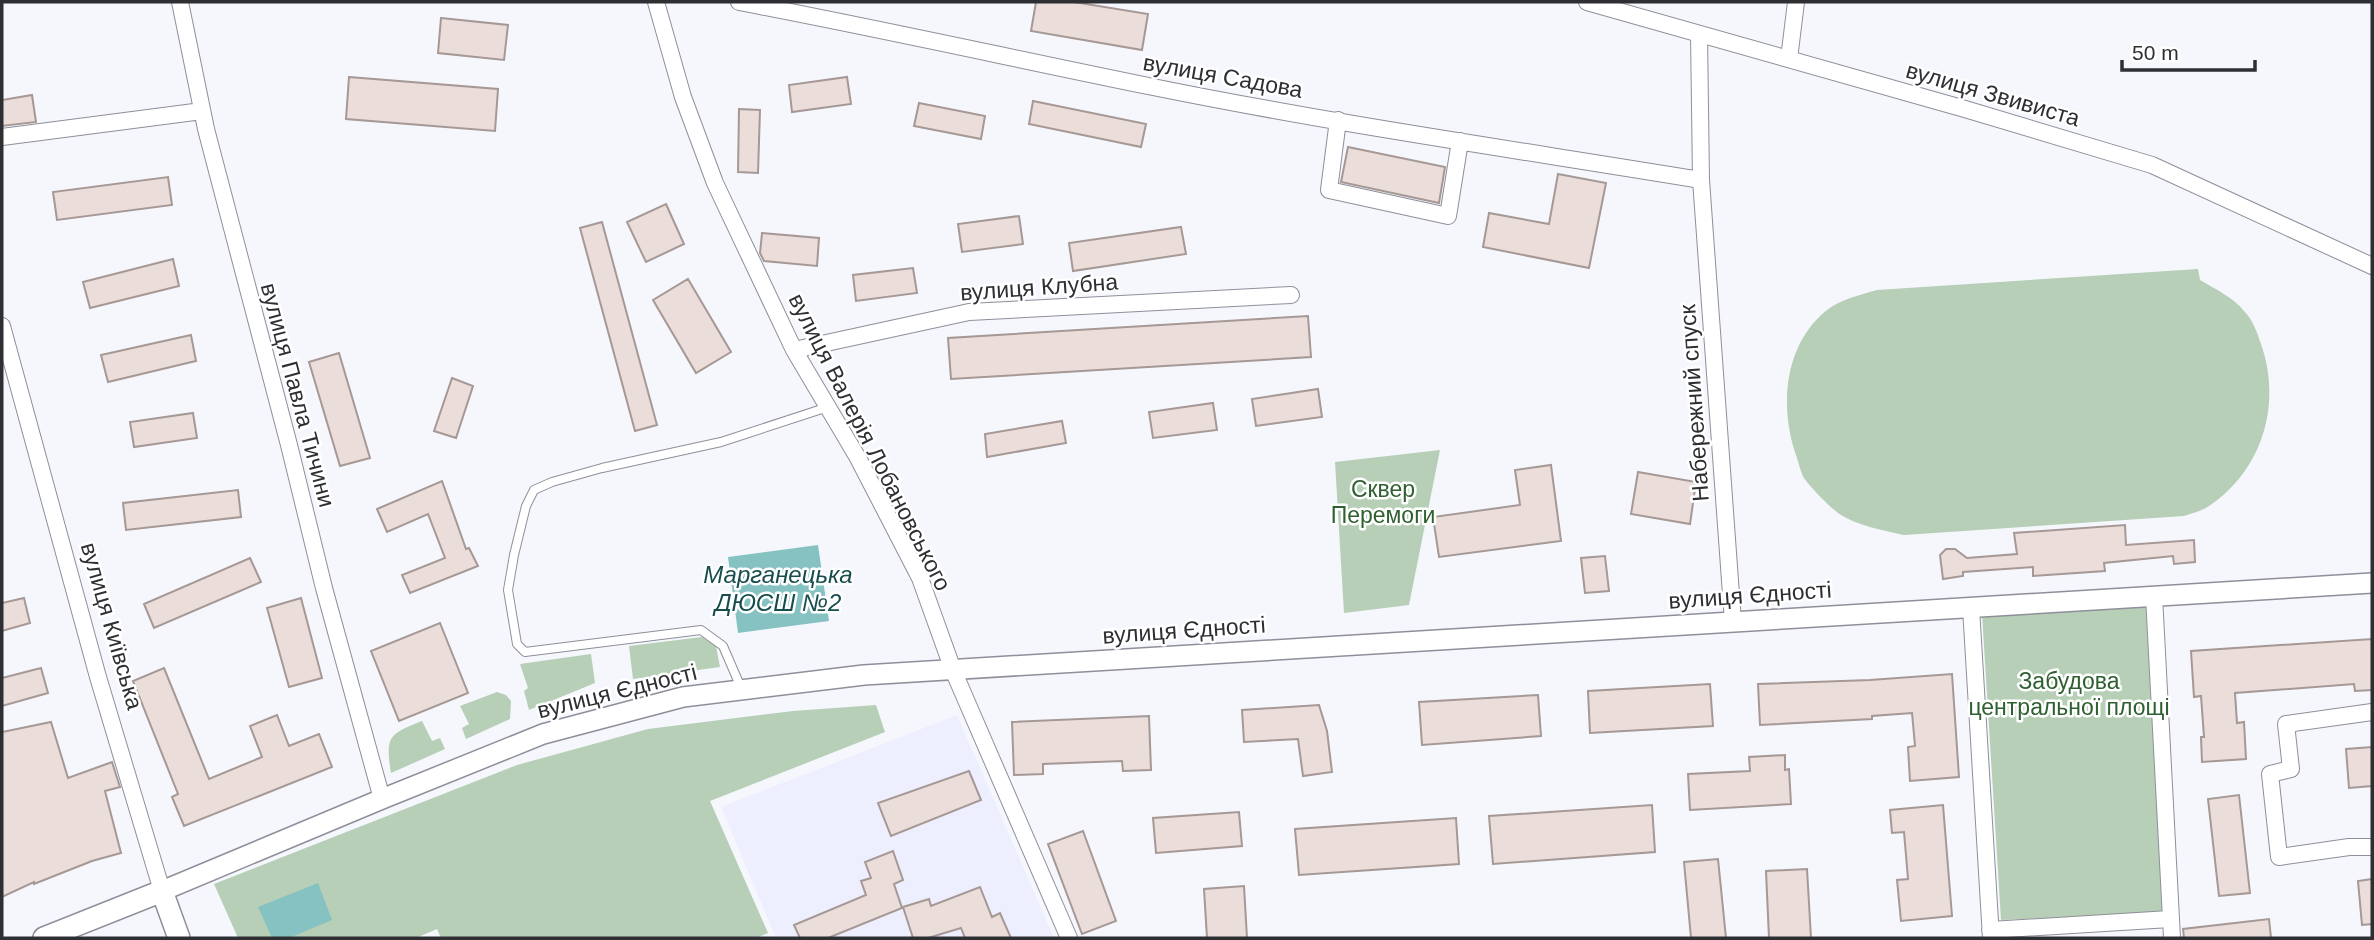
<svg xmlns="http://www.w3.org/2000/svg" width="2374" height="940" viewBox="0 0 2374 940" font-family="Helvetica,sans-serif">
  <style>
    .built { fill: #edeffe }
    .green { fill: #b6cfb6 }
    .water { fill: #86c2c2 }
    .building { fill: #ebddd9; stroke: #a59895; stroke-width: 2 }
    .lines { fill: none; stroke-linecap: round; stroke-linejoin: round }
    .service-casing { stroke: #8e8f9a; stroke-width: 10 }
    .minor-casing { stroke: #8e8f9a; stroke-width: 18 }
    .tertiary-casing { stroke: #8e8f9a; stroke-width: 22 }
    .secondary-casing { stroke: #8e8f9a; stroke-width: 24 }
    .service { stroke: #fff; stroke-width: 8 }
    .minor { stroke: #fff; stroke-width: 16 }
    .tertiary { stroke: #fff; stroke-width: 19 }
    .secondary { stroke: #fff; stroke-width: 21 }
    .labels { text-anchor: middle; stroke-width: 5; stroke-linejoin: round; paint-order: stroke }
    .street-label { font-size: 23px; fill: #2e2f33; stroke: #fff }
    .park-label { font-size: 23px; fill: #306031; stroke: #fff }
    .water-label { font-size: 24px; font-style: italic; fill: #184d4e; stroke: #fff }
  </style>
  <rect width="100%" height="100%" fill="#f5f7fd"/>
  <path class="built" d="M957,715L1054,938H776L721,807Z"/>
  <path class="green" d="M2198,269L2200,280C2215,289 2233,297 2244,311C2253,320 2257,332 2261,344C2282,403 2263,470 2209,506C2202,511 2192,513 2184,516L1904,535C1882,530 1857,526 1838,513C1830,507 1810,487 1804,478C1801,473 1799,464 1797,458C1779,409 1783,345 1827,310C1841,299 1860,295 1877,290Z
    M1440,450L1409,605L1344,613L1335,462Z
    M2146,607L2163,913L2001,920L1982,614Z
    M702,637L716,646L720,667L633,679L629,646Z
    M591,654L595,683L529,710L524,691L528,688L520,664Z
    M497,692L506,695L511,701L510,719L466,739L462,728L469,724L460,706Z
    M876,705L885,732L710,801L768,933L756,938H441L437,929L416,938H238L214,884L517,765L648,729L793,711Z
    M422,721L432,741L440,738L445,749L391,773C385,736 389,734 422,721Z"/>
  <path class="water" d="M818,545L829,621L738,633L728,557Z
    M318,883L332,920L289,938H272L258,907Z"/>
  <path class="building" d="M1036,2H1074L1148,14L1142,50L1031,31Z
    M441,18L508,25L504,60L438,53Z
    M349,77L498,89L495,131L346,119Z
    M847,77L851,104L792,112L789,85Z
    M32,95L36,122L2,126V100Z
    M1033,101L1146,124L1141,147L1029,124Z
    M919,103L985,116L981,139L914,126Z
    M739,109L760,110L758,173L738,172Z
    M1348,147L1445,167L1439,203L1341,182Z
    M1558,174L1606,183L1589,268L1483,247L1489,213L1549,224Z
    M168,177L172,205L57,220L53,192Z
    M666,204L684,244L646,262L627,222Z
    M1019,216L1023,244L962,252L958,224Z
    M602,222L657,425L635,431L580,228Z
    M1181,227L1186,254L1073,271L1069,243Z
    M762,233L819,238L817,266L764,261L760,253Z
    M173,259L179,286L90,308L83,282Z
    M913,268L917,293L856,301L853,275Z
    M688,279L731,352L696,373L653,300Z
    M1308,316L1311,357L951,379L948,338Z
    M191,335L196,361L108,382L101,355Z
    M339,353L370,458L340,466L309,362Z
    M452,378L473,386L456,438L434,431Z
    M1318,389L1322,417L1256,426L1252,399Z
    M1213,403L1217,430L1153,438L1149,412Z
    M193,413L197,438L134,447L130,422Z
    M1062,421L1066,443L987,457L985,434Z
    M1551,465L1561,541L1439,557L1433,517L1520,505L1515,470Z
    M1638,472L1696,482L1690,524L1631,514Z
    M442,481L466,549L469,548L478,566L410,593L402,575L445,558L428,514L387,532L377,509Z
    M238,490L241,517L126,530L123,503Z
    M2125,525L2126,545L2194,540L2195,562L2174,564L2173,556L2104,563L2105,571L2033,576V567L1963,572V576L1943,579L1940,555L1946,549H1955L1967,558L2017,554L2014,533Z
    M1605,556L1609,591L1585,593L1581,558Z
    M250,558L261,582L154,628L144,604Z
    M24,598L30,623L2,631V603Z
    M301,598L322,678L289,687L267,608Z
    M440,623L468,693L399,721L371,651Z
    M2372,639V690L2355,691L2354,684L2235,693L2237,723L2244,722L2246,759L2202,762L2201,737H2204L2201,696L2194,697L2191,651Z
    M41,668L48,693L2,706V678Z
    M164,668L209,779L262,757L250,726L277,715L289,746L319,734L332,767L184,826L172,797L178,794L133,681Z
    M1952,674L1959,777L1910,781L1908,747L1915,746L1912,713L1872,716V719L1760,725L1758,684L1870,680Z
    M1710,684L1713,726L1590,733L1588,691Z
    M1538,695L1541,736L1422,745L1419,702Z
    M1319,705L1327,731L1332,772L1303,776L1298,739L1244,742L1242,710Z
    M1149,716L1151,770L1123,771L1122,761L1043,764V774L1014,775L1012,722Z
    M51,722L68,778L112,762L120,787L105,791L121,853L92,861L34,884V882L2,897V732Z
    M2372,747V786L2349,788L2346,749Z
    M1785,755V770L1789,769L1791,804L1690,810L1688,774L1750,771L1749,757Z
    M969,771L981,800L891,836L878,803Z
    M2239,795L2250,893L2219,896L2208,799Z
    M1652,805L1655,852L1493,864L1489,816Z
    M1943,805L1952,916L1901,921L1897,880L1908,879L1904,832L1892,833L1890,810Z
    M1239,812L1242,846L1156,853L1153,818Z
    M1456,818L1459,864L1299,875L1295,829Z
    M1083,831L1116,921L1082,934L1048,844Z
    M893,851L903,880L894,884L902,908L828,938H800L794,925L866,895L861,881L871,878L865,862Z
    M1718,859L1726,938H1691L1684,862Z
    M1807,869L1811,938H1769L1766,871Z
    M2372,879V924L2362,925L2358,881Z
    M1244,886L1247,938H1207L1204,889Z
    M980,887L992,917L1000,913L1011,938H965L961,928L928,938H913L903,907L929,899L931,906Z
    M2269,919L2271,938H2184L2183,929Z"/>
  <g class="lines">
    <defs>
      <path id="service" d="M742,690L723,646L701,630L525,652L517,644L508,590L514,555L526,506L534,490L552,482L602,468L721,442L828,407"/>
      <path id="minor" d="M180,2L206,129L289,445L324,588L382,799
        M656,2L683,97L715,183L794,350L858,458L920,578L953,670L1069,938
        M739,2C877,28 1015,59 1153,87C1335,124 1518,150 1701,180
        M1587,2L1965,109L2152,165L2372,266
        M1699,34L1701,180L1733,622
        M1789,59L1796,2
        M1338,120L1329,190L1448,216L1460,141
        M2,137L202,111
        M2,326L98,677L162,891
        M794,350L969,312L1291,295
        M2154,596L2172,938
        M1971,608L1991,938
        M2372,712L2286,724L2291,769L2270,774L2279,857L2349,847H2372
        M1990,930L2170,919"/>
      <path id="tertiary" d="M162,891L382,799L543,734L683,697L864,675L2372,583"/>
      <path id="secondary" d="M44,938L162,891L179,938"/>
    </defs>
    <use href="#service" class="service-casing"/>
    <use href="#minor" class="minor-casing"/>
    <use href="#tertiary" class="tertiary-casing"/>
    <use href="#secondary" class="secondary-casing"/>
    <use href="#service" class="service"/>
    <use href="#minor" class="minor"/>
    <use href="#tertiary" class="tertiary"/>
    <use href="#secondary" class="secondary"/>
  </g>
  <g class="labels">
    <g class="street-label">
      <text transform="translate(1223 76) rotate(10)" y="8">вулиця Садова</text>
      <text transform="translate(1993 94) rotate(16)" y="8">вулиця Звивиста</text>
      <text transform="translate(1039 287) rotate(-4)" y="8">вулиця Клубна</text>
      <text transform="translate(298 395) rotate(75)" y="8">вулиця Павла Тичини</text>
      <text transform="translate(1694 403) rotate(-94)" y="8">Набережний спуск</text>
      <text transform="translate(870 442) rotate(63)" y="8">вулиця Валерія Лобановського</text>
      <text transform="translate(1750 595) rotate(-4)" y="8">вулиця Єдності</text>
      <text transform="translate(112 626) rotate(74)" y="8">вулиця Київська</text>
      <text transform="translate(1184 630) rotate(-4)" y="8">вулиця Єдності</text>
      <text transform="translate(617 691) rotate(-14)" y="8">вулиця Єдності</text>
    </g>
    <g class="park-label">
      <text x="1383" y="497">Сквер<tspan x="1383" dy="26">Перемоги</tspan></text>
      <text x="2069" y="689">Забудова<tspan x="2069" dy="26">центральної площі</tspan></text>
    </g>
    <g class="water-label">
      <text x="778" y="583">Марганецька<tspan x="778" dy="28">ДЮСШ №2</tspan></text>
    </g>
  </g>
  <rect width="2374" height="940" fill="none" stroke="#2e2f33" stroke-width="7"/>
  <path d="M2122 60v10h133v-10" fill="none" stroke="#2e2f33" stroke-width="3.5"/>
  <text x="2132" y="60" font-size="21" fill="#2e2f33" stroke="#ffffff" stroke-width="5" paint-order="stroke">50 m</text>
</svg>
